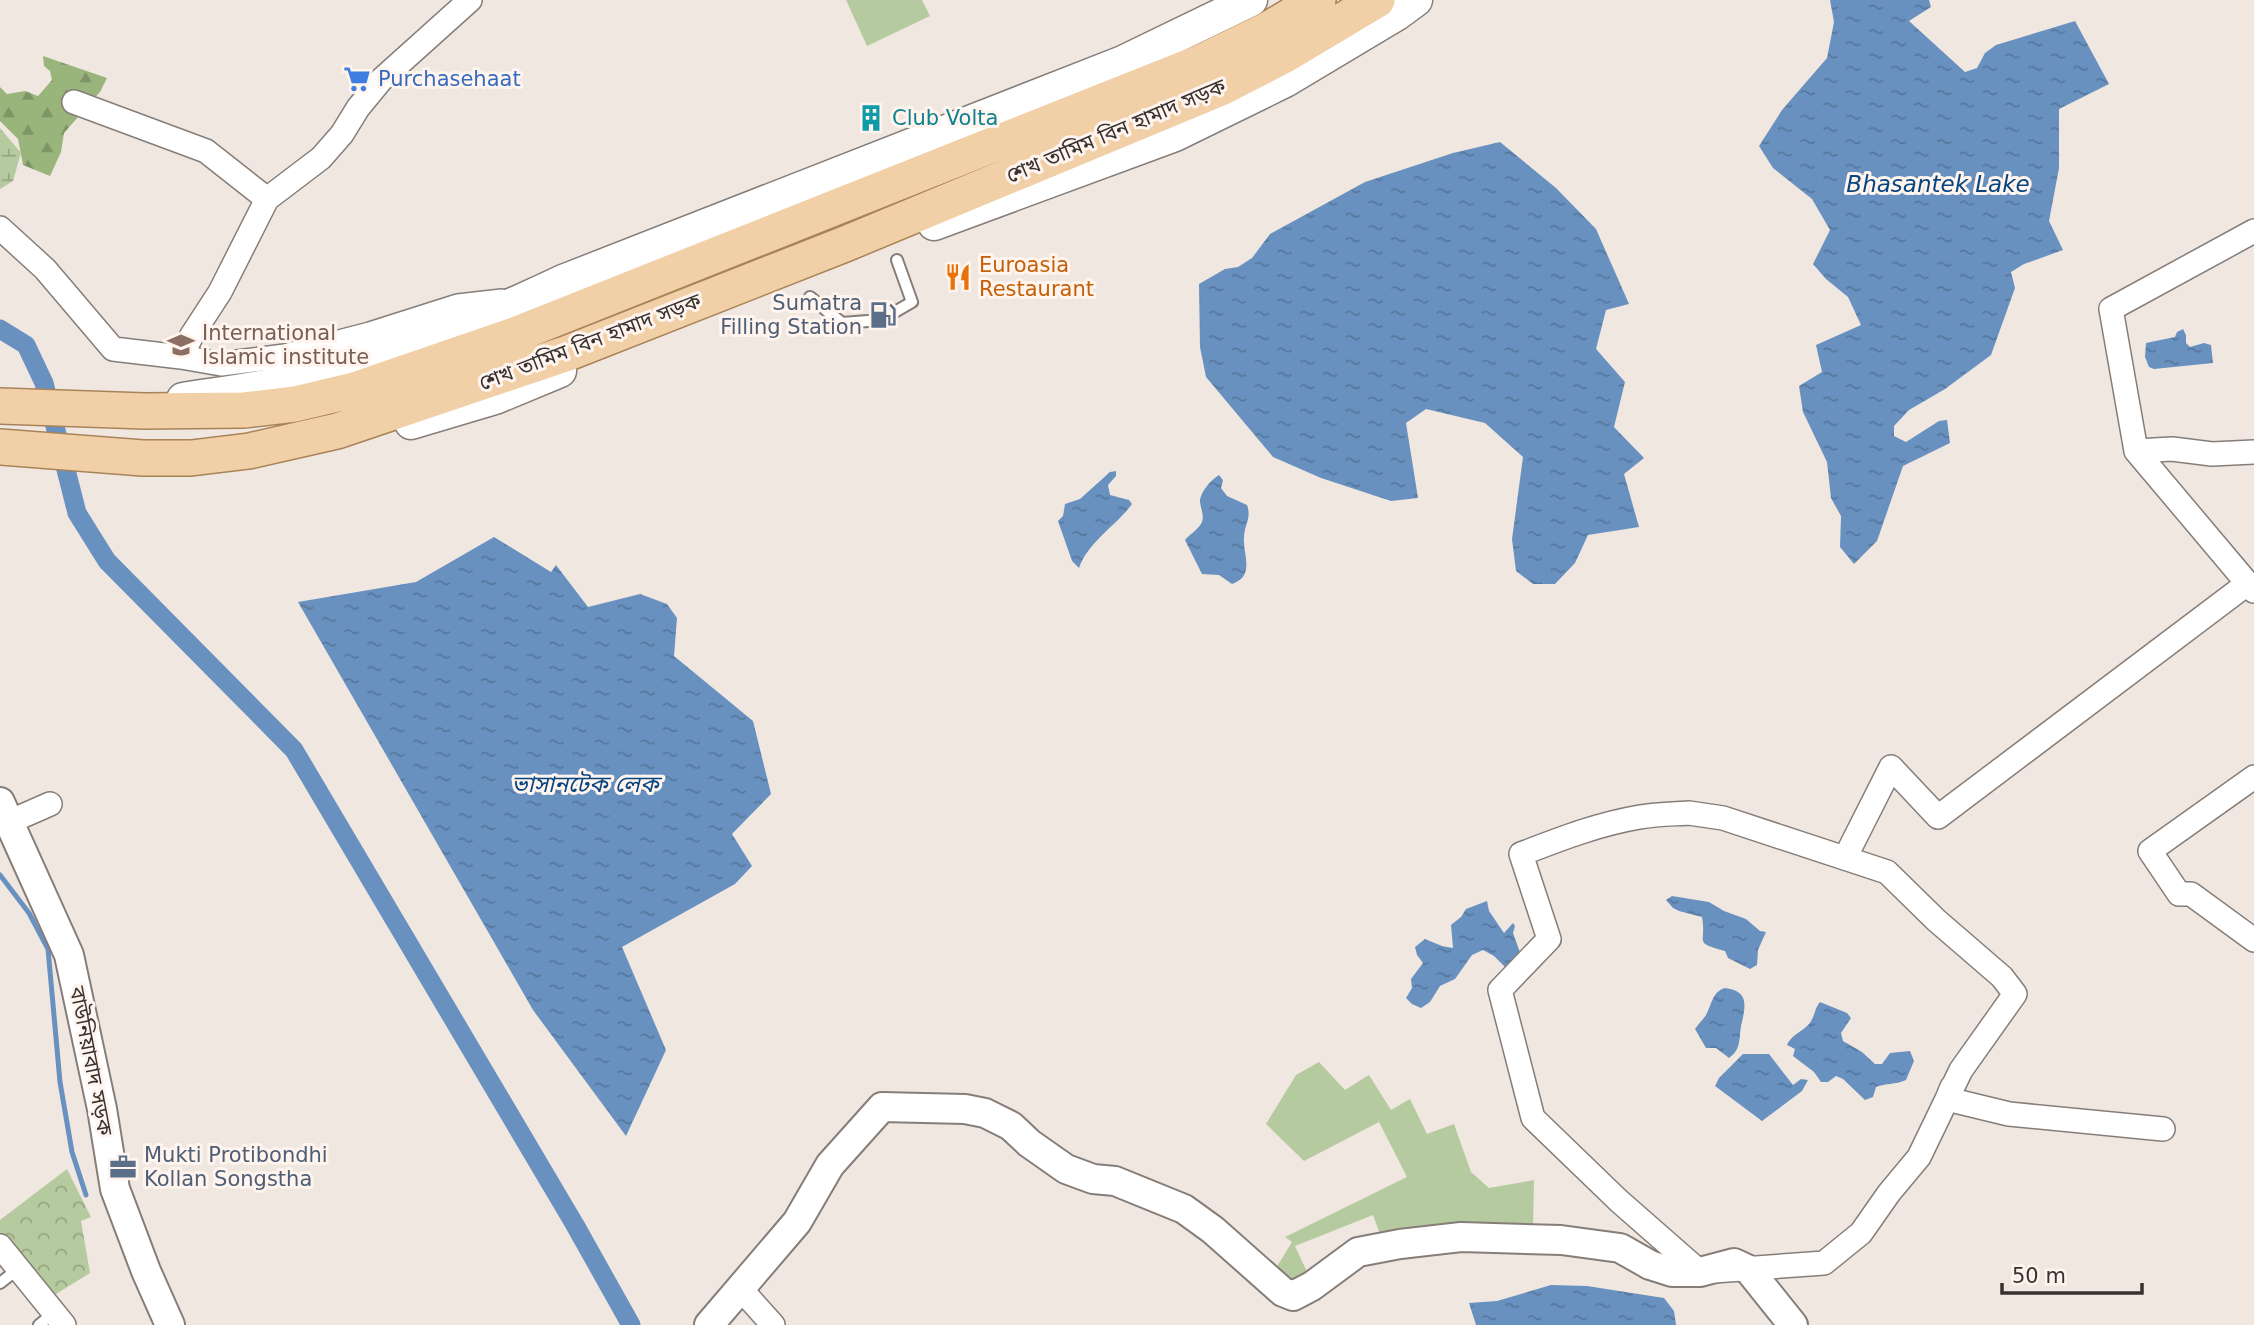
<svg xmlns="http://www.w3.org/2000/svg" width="2254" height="1325" viewBox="0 0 2254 1325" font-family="'DejaVu Sans','Noto Sans Bengali',sans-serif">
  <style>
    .forest { fill: url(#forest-firs) }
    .wetland { fill: url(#wetland-marsh) }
    .park { fill: url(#park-crowns) }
    .garden { fill: #b6ca9f }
    .water { fill: url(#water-ripples) }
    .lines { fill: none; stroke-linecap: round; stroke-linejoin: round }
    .stream { stroke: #6891c0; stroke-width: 5 }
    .canal { stroke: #6891c0; stroke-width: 19 }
    .service-casing { stroke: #867d78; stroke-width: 14 }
    .minor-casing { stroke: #867d78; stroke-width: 26 }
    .tertiary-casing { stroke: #867d78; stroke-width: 32 }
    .secondary-casing { stroke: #867d78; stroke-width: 35 }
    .primary-casing { stroke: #a98358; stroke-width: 38 }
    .service { stroke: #fff; stroke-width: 10 }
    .minor { stroke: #fff; stroke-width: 23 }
    .tertiary { stroke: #fff; stroke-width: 28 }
    .secondary { stroke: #fff; stroke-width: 32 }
    .primary { stroke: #f1cfa7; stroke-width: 35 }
    .labels { text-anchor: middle; stroke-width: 6; stroke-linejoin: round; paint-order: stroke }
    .shop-label { font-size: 21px; fill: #366cbe; stroke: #fff4ee; text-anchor: start }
    .culture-label { font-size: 21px; fill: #0d838f; stroke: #fff4ee; text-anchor: start }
    .street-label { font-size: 21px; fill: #363230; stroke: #fff4ee }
    .food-label { font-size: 21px; fill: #c56008; stroke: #fff4ee; text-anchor: start }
    .service-label { font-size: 21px; fill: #4e5e75; stroke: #fff4ee; text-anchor: end }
    .education-label { font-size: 21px; fill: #785e54; stroke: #fff4ee; text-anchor: start }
    .water-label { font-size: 23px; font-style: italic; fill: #074580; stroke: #fff4ee }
  </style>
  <defs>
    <pattern id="forest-firs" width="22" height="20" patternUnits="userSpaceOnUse" patternTransform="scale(1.75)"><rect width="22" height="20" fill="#9ab57b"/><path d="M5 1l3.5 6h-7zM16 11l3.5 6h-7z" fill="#7e9465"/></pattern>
    <pattern id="wetland-marsh" width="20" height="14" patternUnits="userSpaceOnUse" patternTransform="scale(1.75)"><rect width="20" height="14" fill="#b6ca9f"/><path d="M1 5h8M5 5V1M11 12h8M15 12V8" fill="none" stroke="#95a582"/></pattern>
    <pattern id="park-crowns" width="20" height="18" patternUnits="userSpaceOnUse" patternTransform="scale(1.75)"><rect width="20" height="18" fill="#b6ca9f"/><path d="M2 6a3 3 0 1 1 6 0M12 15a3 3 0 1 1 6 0" fill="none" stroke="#95a582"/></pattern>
    <pattern id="water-ripples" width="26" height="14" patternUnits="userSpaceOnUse" patternTransform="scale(1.75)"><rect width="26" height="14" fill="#6891c0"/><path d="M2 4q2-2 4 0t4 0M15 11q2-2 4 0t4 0" fill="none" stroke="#56779c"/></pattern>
  </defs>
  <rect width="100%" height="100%" fill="#f1e7e1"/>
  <path class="forest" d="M43,56L107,78L100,92L64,133L61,152L50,176L23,165L18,139L0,121V87L7,94L25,91L38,96L52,80L50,71L44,66Z"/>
  <path class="wetland" d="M0,128L21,153L13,181L0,189Z"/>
  <path class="park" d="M67,1169L91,1217L81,1221L90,1273L48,1299L0,1235V1220Z"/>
  <path class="garden" d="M846,0H922L930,16L867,46Z
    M1319,1062L1345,1090L1369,1075L1391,1110L1410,1099L1427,1134L1454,1124L1471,1172L1489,1188L1534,1180L1533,1226L1380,1234L1373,1215L1295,1246L1308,1274L1293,1282L1276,1268L1292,1242L1285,1237L1407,1177L1379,1122L1304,1161L1266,1124L1296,1075Z"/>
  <path class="water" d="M1830,0H1929L1931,7L1909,21L1965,72L1977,68L1985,53L1996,45L2075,21L2109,84L2059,109V168L2049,221L2063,250L2024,264L2011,272L2015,288L1991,355L1945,389L1909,410L1894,426V436L1906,442L1939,421L1947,420L1950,443L1903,466L1877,541L1854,564L1840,547L1841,516L1831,498L1827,462L1803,412L1799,386L1822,372L1816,345L1861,325L1848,297L1826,279L1813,264L1830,230L1812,199L1773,168L1759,146L1782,110L1827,58L1834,22Z
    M1500,142L1556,188L1596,229L1629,304L1606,310L1596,349L1625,382L1614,427L1644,458L1624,474L1639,527L1588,535L1575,563L1555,584H1533L1516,571L1512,539L1523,457L1485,423L1426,409L1406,423L1418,498L1391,501L1321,478L1273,457L1206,377L1200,347L1199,284L1225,269L1238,267L1252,258L1270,234L1365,182L1453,153Z
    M2183,329L2186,335V343L2190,347L2204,343L2211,345L2213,363L2154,369L2149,367L2145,357L2146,343L2175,337L2177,332Z
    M1116,471V476L1108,485L1110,495L1129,500L1132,504C1116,526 1088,542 1079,568L1072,561L1058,521L1063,516L1065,504L1080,499L1110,472Z
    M1219,475L1223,480L1221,488L1227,496L1247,505C1252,518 1244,525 1244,538C1243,550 1249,562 1245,573C1243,579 1237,582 1232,584L1219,575L1202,574L1185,540C1189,535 1197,530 1201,524C1205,517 1201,510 1200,502C1200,492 1211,480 1219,475Z
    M494,537L551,572L556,565L588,607L640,594L667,604L677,618L674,656L753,721L771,794L732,834L752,866L735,884L622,947L666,1050L626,1136L533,1010L298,602L416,582Z
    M1672,896L1709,902L1724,911L1746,919L1760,931L1766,932L1758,950L1757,965L1750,969L1728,958L1725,951C1692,942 1707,944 1702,917L1679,911L1673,908L1666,900Z
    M1487,901L1489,911L1504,933L1513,923L1515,926L1513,933L1521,955L1510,972L1494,956L1483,950L1472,955L1455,979L1440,986L1430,1002L1421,1008L1412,1004L1406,998L1412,988L1411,979L1423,963L1417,955L1415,947L1425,939L1442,946L1453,948L1451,925L1461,917L1466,909Z
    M1725,988C1748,991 1746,1004 1742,1022C1738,1036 1743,1048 1729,1058L1716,1048H1706L1695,1029C1698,1024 1703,1020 1706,1015C1712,1004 1712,992 1725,988Z
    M1820,1002L1847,1013L1851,1018L1841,1033L1843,1041L1862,1052L1875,1064H1882L1890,1053L1910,1051L1914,1061L1906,1080C1895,1085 1886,1083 1876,1087L1873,1097L1865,1100L1843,1079L1836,1076L1828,1082H1821L1814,1072L1793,1056L1795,1049L1787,1045C1791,1035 1802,1032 1809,1024C1815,1017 1814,1009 1820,1002Z
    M1743,1054H1769L1793,1085L1801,1079L1808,1080L1802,1091L1762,1121L1715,1086L1719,1078Z
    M1551,1285L1587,1286L1664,1298L1674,1311L1676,1325H1476L1469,1303L1497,1301Z"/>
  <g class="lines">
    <path class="stream" d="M0,875L29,913L48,949L60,1082L72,1152L86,1195"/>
    <path class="canal" d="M0,329L26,345L44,383L77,513L107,561L294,750L575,1225L631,1325"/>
    <defs>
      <path id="service" d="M810,297L842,323L881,320L912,302L897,260
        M0,1283L18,1269
        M39,1325L54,1313"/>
      <path id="minor" d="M470,0L381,80L358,108L342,134L321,158L267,199L220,292L192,335L181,357L221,364L285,356L370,334L458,306L502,301
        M74,102L206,151L267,199
        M0,228L45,269L113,349L181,357
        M2254,231L2111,309L2136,451L2254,591
        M2136,451L2172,449L2212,454L2254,452
        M2254,777L2150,851L2179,894H2191L2254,940
        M1689,813L1723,818L1887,872L1936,920L2002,977L2015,994L1961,1070L1919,1157L1889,1193L1861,1233L1824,1263L1700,1272L1619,1201L1533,1118L1500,990L1549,939L1521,854C1560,839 1598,824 1640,817C1656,814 1673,814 1689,813Z
        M9,822L50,804
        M1845,858L1891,767L1938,817L2247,584
        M1952,1087L1947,1099L2009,1114L2163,1129
        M0,1246L64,1325
        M740,1288L773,1325"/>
      <path id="tertiary" d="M0,802L69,955L102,1109L115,1189L146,1271L170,1325
        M709,1325L797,1222L830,1165L882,1107L965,1109L985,1113L1011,1126L1029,1143L1066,1169L1093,1179L1115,1181L1184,1209L1213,1230L1283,1292L1293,1296L1312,1286L1358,1252L1400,1244L1461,1237L1561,1240L1620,1248L1650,1265L1672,1272H1700L1734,1263L1749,1270L1793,1325"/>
      <path id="secondary" d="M934,224L1175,135L1285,81L1397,14L1416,0
        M183,399C227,392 271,387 314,375C399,353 483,319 563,281L1123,62L1251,0
        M411,423L495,398L560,371"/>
      <path id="primary" d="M0,406L145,411L244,410L295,404L354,390L517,334L1201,62L1267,30L1318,0
        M0,447L143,458H191L249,451L337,431L568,353L845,244L1223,87L1285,55L1377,0"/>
    </defs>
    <use href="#service" class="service-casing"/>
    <use href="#minor" class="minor-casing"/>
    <use href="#tertiary" class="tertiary-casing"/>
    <use href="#secondary" class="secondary-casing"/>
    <use href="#primary" class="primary-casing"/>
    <use href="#service" class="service"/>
    <use href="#minor" class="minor"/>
    <use href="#tertiary" class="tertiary"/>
    <use href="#secondary" class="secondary"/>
    <use href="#primary" class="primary"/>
  </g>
  <defs>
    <symbol id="supermarket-bare" viewBox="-9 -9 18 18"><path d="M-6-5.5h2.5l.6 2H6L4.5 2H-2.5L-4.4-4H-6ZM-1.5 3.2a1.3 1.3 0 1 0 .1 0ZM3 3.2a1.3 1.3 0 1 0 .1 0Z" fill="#3f7fe0" stroke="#fff4ee" stroke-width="2.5" paint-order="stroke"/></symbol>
    <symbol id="building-bare" viewBox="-9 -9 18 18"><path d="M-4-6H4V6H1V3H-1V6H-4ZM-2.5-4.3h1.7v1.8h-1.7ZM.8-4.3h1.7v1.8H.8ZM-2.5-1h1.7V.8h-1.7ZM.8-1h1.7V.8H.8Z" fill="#0f9aa8" stroke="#fff4ee" stroke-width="2.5" paint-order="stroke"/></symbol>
    <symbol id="restaurant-bare" viewBox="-9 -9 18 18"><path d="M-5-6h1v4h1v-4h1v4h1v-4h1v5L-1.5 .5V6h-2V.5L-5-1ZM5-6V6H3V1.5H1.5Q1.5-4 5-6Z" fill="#e8710a" stroke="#fff4ee" stroke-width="2.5" paint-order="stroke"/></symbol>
    <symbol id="fuel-bare" viewBox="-9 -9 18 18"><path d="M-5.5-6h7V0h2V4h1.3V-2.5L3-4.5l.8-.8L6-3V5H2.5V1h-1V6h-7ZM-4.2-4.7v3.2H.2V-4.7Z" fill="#5c6f8a" stroke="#fff4ee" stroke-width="2.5" paint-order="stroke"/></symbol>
    <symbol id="school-bare" viewBox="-9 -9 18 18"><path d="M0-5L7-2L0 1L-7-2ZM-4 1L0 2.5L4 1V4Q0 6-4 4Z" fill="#8d6e63" stroke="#fff4ee" stroke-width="2.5" paint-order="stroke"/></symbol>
    <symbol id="office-bare" viewBox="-9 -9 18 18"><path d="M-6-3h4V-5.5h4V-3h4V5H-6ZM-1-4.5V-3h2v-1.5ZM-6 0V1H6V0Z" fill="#5c6f8a" stroke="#fff4ee" stroke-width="2.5" paint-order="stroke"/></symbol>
  </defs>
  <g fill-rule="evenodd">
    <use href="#supermarket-bare" x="338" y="60" width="38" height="38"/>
    <use href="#building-bare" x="852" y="99" width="38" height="38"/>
    <use href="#restaurant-bare" x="939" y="258" width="38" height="38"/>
    <use href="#fuel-bare" x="864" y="296" width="38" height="38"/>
    <use href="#school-bare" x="162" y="326" width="38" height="38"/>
    <use href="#office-bare" x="104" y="1148" width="38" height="38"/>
  </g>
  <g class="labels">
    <g class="shop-label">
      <text x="378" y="86">Purchasehaat</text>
    </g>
    <g class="culture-label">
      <text x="892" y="125">Club Volta</text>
    </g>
    <g class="street-label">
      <text transform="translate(1116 131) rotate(-23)" y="7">শেখ তামিম বিন হামাদ সড়ক</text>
      <text transform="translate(590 342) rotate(-21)" y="7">শেখ তামিম বিন হামাদ সড়ক</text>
      <text transform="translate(91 1061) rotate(79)" y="7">বাউনিয়াবাদ সড়ক</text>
    </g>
    <g class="food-label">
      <text x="979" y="272">Euroasia<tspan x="979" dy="24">Restaurant</tspan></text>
    </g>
    <g class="service-label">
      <text x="862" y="310">Sumatra<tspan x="862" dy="24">Filling Station</tspan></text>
      <text x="144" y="1162" text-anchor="start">Mukti Protibondhi<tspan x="144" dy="24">Kollan Songstha</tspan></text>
    </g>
    <g class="education-label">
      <text x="202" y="340">International<tspan x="202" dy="24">Islamic institute</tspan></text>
    </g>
    <g class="water-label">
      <text x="1938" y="192">Bhasantek Lake</text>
      <text x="585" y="792">ভাসানটেক লেক</text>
    </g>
  </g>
  <path d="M2002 1283v10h140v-10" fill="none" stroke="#363230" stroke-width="3.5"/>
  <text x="2012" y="1283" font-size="21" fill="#363230" stroke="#fff4ee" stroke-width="5" paint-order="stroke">50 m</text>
</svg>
